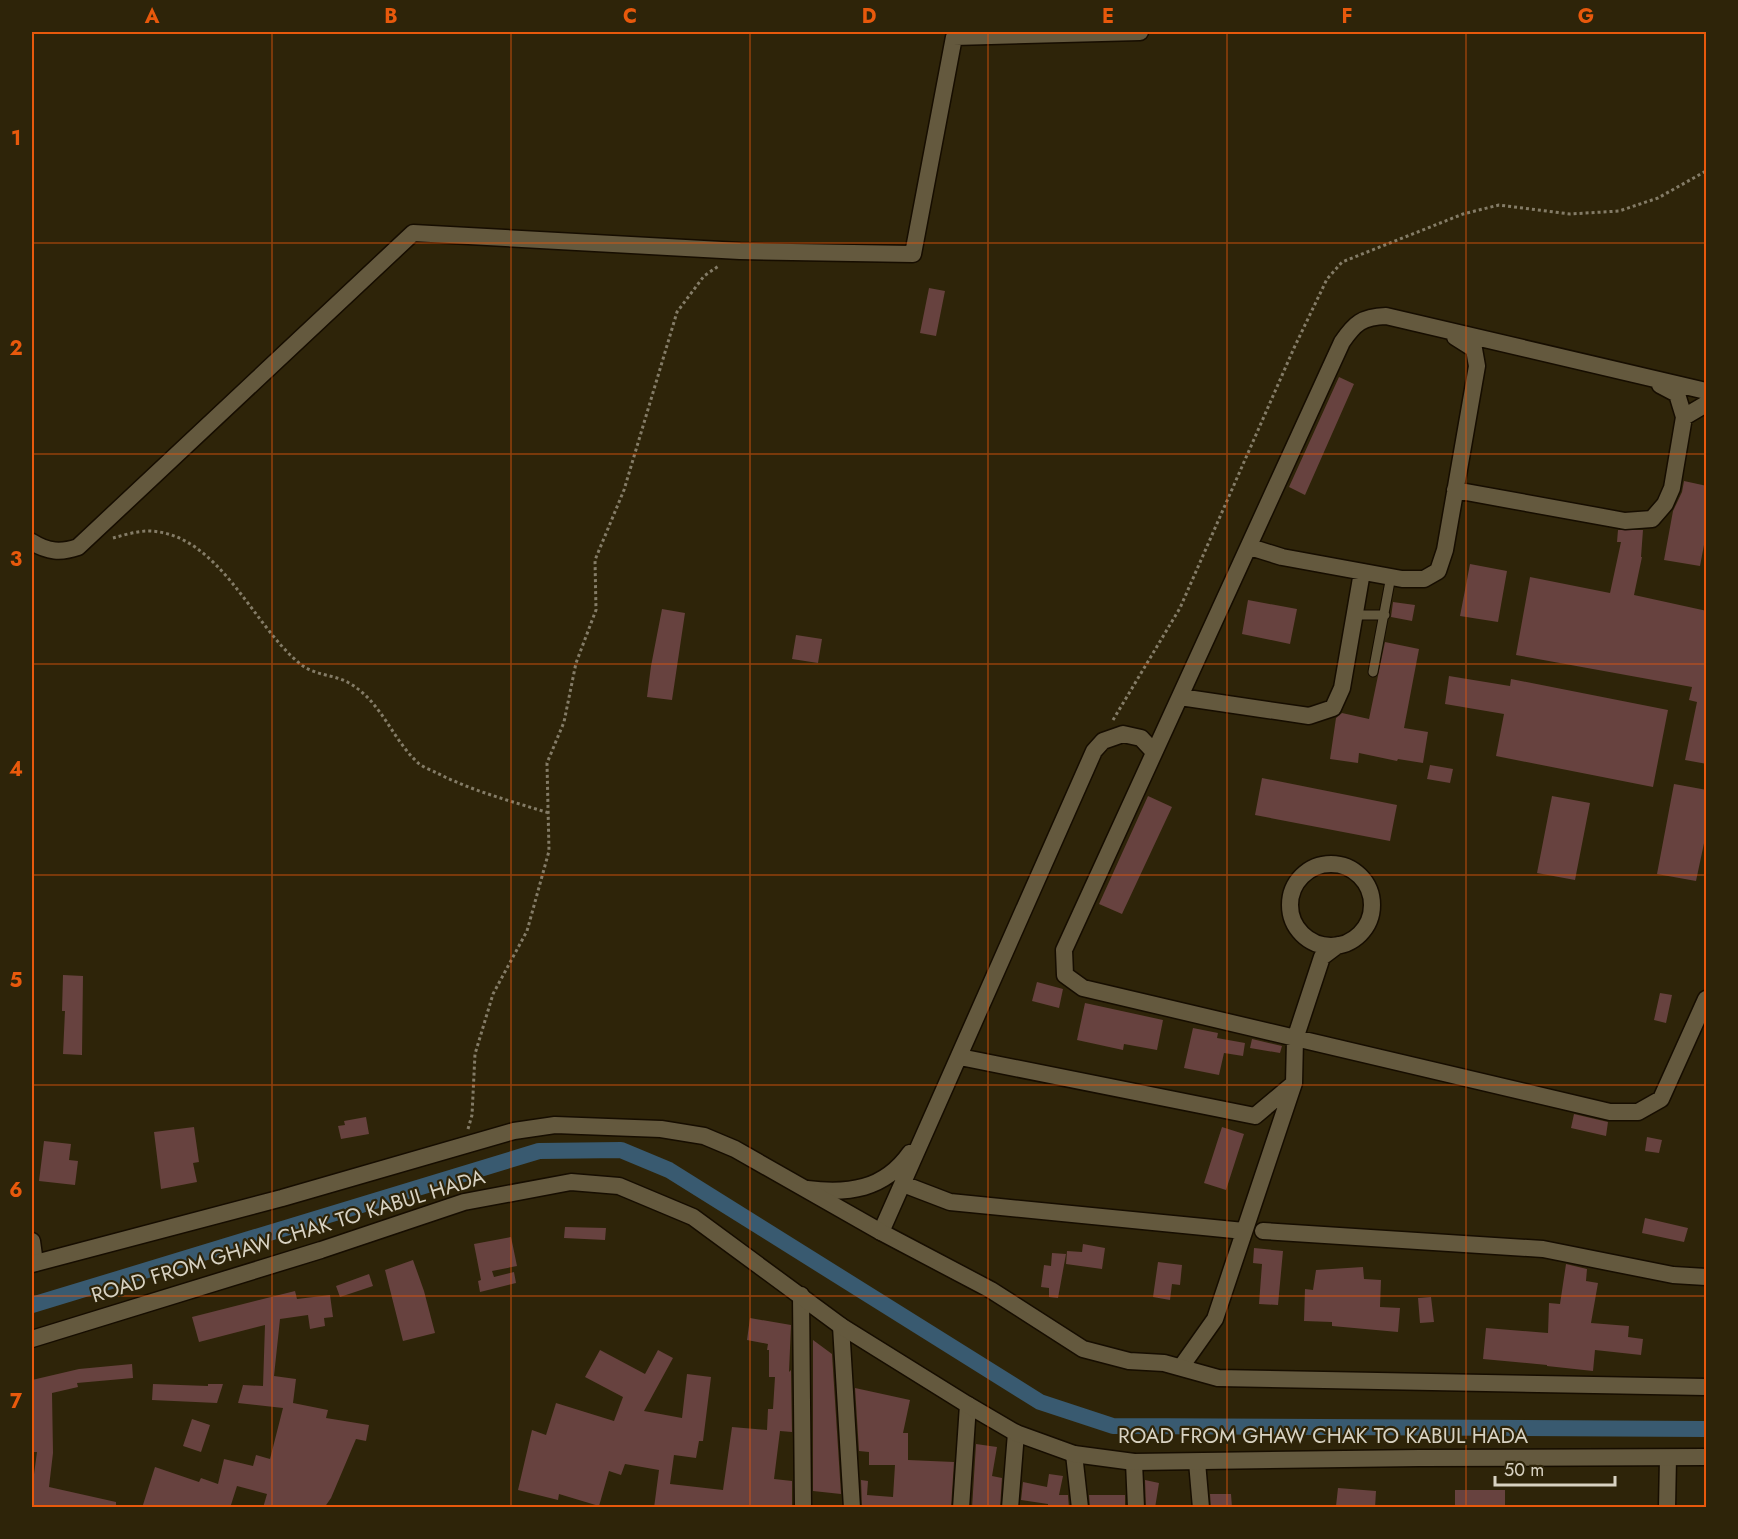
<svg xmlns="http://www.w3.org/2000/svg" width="1738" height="1539" viewBox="0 0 1738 1539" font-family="Jost,sans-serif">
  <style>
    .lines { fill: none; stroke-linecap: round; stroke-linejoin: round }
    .canal { stroke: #395a70; stroke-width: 16 }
    .building { fill: #67423f }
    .service-casing { stroke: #160d00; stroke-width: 11 }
    .minor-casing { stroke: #160d00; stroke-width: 19 }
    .tertiary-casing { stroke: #160d00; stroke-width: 19 }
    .path { stroke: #847c67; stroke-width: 3; stroke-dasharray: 3 3; stroke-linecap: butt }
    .service { stroke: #64593e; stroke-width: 9 }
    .minor { stroke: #64593e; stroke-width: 16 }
    .tertiary { stroke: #64593e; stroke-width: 16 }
    .grid { fill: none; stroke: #e8590c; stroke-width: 1.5; stroke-opacity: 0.55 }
    .labels { text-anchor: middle; stroke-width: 4.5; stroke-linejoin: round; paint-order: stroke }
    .street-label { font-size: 21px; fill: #d8d2c2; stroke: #2e2409 }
    .neatline { fill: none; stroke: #e8590c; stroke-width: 2 }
    .grid-label { font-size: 20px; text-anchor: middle; font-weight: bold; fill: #e8590c }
  </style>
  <rect width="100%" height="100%" fill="#2e2409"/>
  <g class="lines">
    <path class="canal" d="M32,1305L539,1151L621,1150L669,1170L1040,1402L1113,1426L1706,1429"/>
  </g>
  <path class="building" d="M929,288L945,291L936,336L920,333Z
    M1339,377L1354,384L1305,495L1289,487Z
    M1684,481L1707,486V529L1700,566L1664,560L1673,511L1682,492Z
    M1618,530H1643L1641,557H1642L1634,595L1707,611V764L1685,760L1697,702L1689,700L1692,687L1516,655L1530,577L1610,593L1621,542H1617Z
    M1470,564L1507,571L1498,622L1460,616Z
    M1248,600L1297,609L1290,644L1242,634Z
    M1393,602L1415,605L1412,621L1391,617Z
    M662,609L685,613L672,700L647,697L651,666Z
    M796,635L822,639L818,663L792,659Z
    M1385,642L1419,649L1404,728L1428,732L1423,763L1398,759L1397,761L1359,753L1358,763L1330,759L1336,718L1342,713L1369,719Z
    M1449,676L1510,686L1511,679L1668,710L1653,787L1496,756L1504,714L1445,704Z
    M1430,765L1453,769L1450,783L1427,779Z
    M1262,778L1397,805L1390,841L1255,815Z
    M1674,784L1707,790V829L1696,881L1657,874Z
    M1148,796L1172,807L1122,914L1099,904Z
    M1552,796L1590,803L1575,880L1537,873Z
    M63,975L83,976L82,1055L63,1054L65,1011H62Z
    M1037,982L1063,989L1059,1008L1032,1001Z
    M1660,993L1672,995L1666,1023L1654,1020Z
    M1085,1003L1163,1020L1157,1050L1124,1044L1123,1050L1077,1040Z
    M1193,1028L1218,1033L1217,1038L1245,1043L1243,1056L1224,1053L1219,1075L1184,1068Z
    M1252,1039L1282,1046L1280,1053L1250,1048Z
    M1574,1114L1608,1122L1606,1136L1571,1128Z
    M366,1117L369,1134L341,1139L338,1126L345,1125L344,1121Z
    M194,1127L199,1162L193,1163L197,1182L161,1189L154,1132Z
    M1222,1127L1244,1134L1226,1190L1204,1183Z
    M1647,1137L1662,1140L1659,1153L1645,1151Z
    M44,1141L71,1144L69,1160L78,1161L75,1185L39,1181Z
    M1645,1218L1688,1228L1684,1242L1642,1233Z
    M565,1227L606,1228L605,1240L564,1238Z
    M511,1237L517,1266L492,1271L494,1277L514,1272L516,1283L480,1292L478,1281L481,1280L474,1244Z
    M1083,1244L1105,1248L1102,1269L1066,1264L1067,1251L1082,1252Z
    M1254,1248L1283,1251L1278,1305L1259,1304L1262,1264L1253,1263Z
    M1052,1253L1066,1254L1058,1298L1049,1297V1288L1041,1287L1044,1265L1051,1266Z
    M413,1260L424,1291L435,1333L403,1341L385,1270Z
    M1158,1262L1182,1265L1180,1285L1172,1284L1170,1300L1153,1297Z
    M1566,1264L1587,1269L1586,1281L1598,1283L1591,1323L1629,1326L1628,1337L1643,1339L1641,1355L1595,1350L1593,1371L1547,1366V1365L1483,1359L1486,1328L1548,1333L1549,1303L1560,1304Z
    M1363,1267L1364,1279L1381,1280L1380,1307L1400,1308L1398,1332L1332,1326V1322L1304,1321L1305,1289L1313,1290L1316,1270Z
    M369,1274L373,1286L340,1297L336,1286Z
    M295,1291L297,1299L330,1295L333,1317L324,1318L325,1326L310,1329L308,1315L280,1319L274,1376L296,1379L293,1403L328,1410L326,1418L369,1425L366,1441L356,1439L331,1498L324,1508H263L267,1494L237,1486L230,1508H142L155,1467L199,1482L201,1478L218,1484L224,1459L253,1466L256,1455L270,1459L283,1408L238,1403L243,1385L263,1386L265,1325L199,1342L192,1317Z
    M1431,1297L1434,1322L1420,1323L1418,1298Z
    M750,1318L791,1325L789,1372L791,1370L792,1432L780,1431L774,1479L792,1481V1508H720L705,1505H703V1508H654L659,1470L625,1464L621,1475L609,1471L599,1506L559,1494L558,1500L518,1490L532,1430L546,1435L556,1403L614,1421L623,1397L585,1377L600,1350L645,1374L658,1350L673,1358L644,1411L682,1418L687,1374L711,1377L703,1441H699L696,1458L674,1455L670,1484L723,1490L732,1427L767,1430L768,1409H773L775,1377H769V1350H767L768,1344L747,1340Z
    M813,1340L832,1354L841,1494L813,1491Z
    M132,1364L133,1378L77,1383L78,1387L52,1393L53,1453L49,1487L116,1502V1508H32V1489L37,1452H32V1380L79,1369Z
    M153,1384L208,1386V1384H223L217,1403L152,1400Z
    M855,1388L910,1400L903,1433H908V1460L954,1462L951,1508H862L861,1480L868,1481L867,1495L893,1497L895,1465H869V1452L859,1451Z
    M192,1419L210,1425L201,1452L183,1446Z
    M976,1444L997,1447L992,1476L1002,1478L1000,1508H972Z
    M1049,1474L1063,1476L1059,1495H1068L1069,1508H1048V1504L1021,1500L1023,1482L1047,1487Z
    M1145,1480L1159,1483L1155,1508H1146Z
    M1338,1488L1376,1491L1375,1508L1336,1506Z
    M1455,1490H1505V1508H1455Z
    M1210,1494H1231L1232,1508H1211Z
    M1089,1495H1125V1508H1090Z"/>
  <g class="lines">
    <defs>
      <path id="service" d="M1354,615H1385
        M1373,672L1391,576"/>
      <path id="minor" d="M1706,391L1386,316C1362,317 1355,323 1342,342L1064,950L1065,975L1083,988L1610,1112H1638L1661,1099L1706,999
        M1684,417L1706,404
        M1455,490L1625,521L1652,519L1665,504L1672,488L1684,417L1677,394L1660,385
        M32,542C48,552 61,553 78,547L413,233L740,251L913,254L954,37L1140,32
        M1250,547L1282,557L1402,579H1424L1438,571L1445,550L1477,366L1474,349L1455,337
        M1180,697L1309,716L1333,708L1342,688L1362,572
        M1290 905a41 41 0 1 1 82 0a41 41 0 1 1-82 0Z
        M960,1057L1255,1116L1292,1085
        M903,1184L950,1202L1244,1231
        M807,1189C848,1194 884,1190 910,1153
        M1263,1231L1543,1249L1673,1275L1706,1277
        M881,1232L1094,751L1103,741L1123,734L1141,738L1154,752
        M32,1241L35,1263
        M801,1295L803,1508
        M841,1326L852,1508
        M1181,1367L1215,1319L1294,1083L1295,1039L1322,957L1338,945
        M1074,1454L1080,1508
        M1134,1462L1136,1508
        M1197,1462L1201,1508
        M961,1508L968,1405
        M1010,1508L1016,1433
        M1667,1508L1668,1458"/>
      <path id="tertiary" d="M32,1264L282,1198L514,1131L555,1125L661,1129L704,1136L735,1149L881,1232L991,1290L1083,1349L1129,1361L1164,1363L1218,1378L1706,1387
        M32,1339L321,1250L464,1202L571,1182L619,1186L693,1217L841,1326L968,1405L1016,1433L1074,1454L1134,1462L1419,1458L1706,1457"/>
    </defs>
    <use href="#service" class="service-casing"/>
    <use href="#minor" class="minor-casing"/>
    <use href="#tertiary" class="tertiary-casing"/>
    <path class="path" d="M113,538C124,535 137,531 149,531C218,533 252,624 299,663C314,676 334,674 349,683C381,701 391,737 417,762C422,767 431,770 437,773C472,791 511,801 549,813
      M1113,720L1180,608L1294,348L1327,279L1342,262L1463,214L1499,205L1570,214L1619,211L1658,198L1706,171
      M468,1129L472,1115L475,1054L493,994L527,931L549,851L547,763L564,722L576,663L596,610L595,560L624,490L677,312L704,276L720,265"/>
    <use href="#service" class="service"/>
    <use href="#minor" class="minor"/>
    <use href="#tertiary" class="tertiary"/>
  </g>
  <path class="grid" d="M272,32V1508M511,32V1508M750,32V1508M988,32V1508M1227,32V1508M1466,32V1508M32,243H1706M32,454H1706M32,664H1706M32,875H1706M32,1085H1706M32,1296H1706"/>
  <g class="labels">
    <g class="street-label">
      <text transform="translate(288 1236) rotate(-17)" y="7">ROAD FROM GHAW CHAK TO KABUL HADA</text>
      <text x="1323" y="1443">ROAD FROM GHAW CHAK TO KABUL HADA</text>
    </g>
  </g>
  <rect width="1738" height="1539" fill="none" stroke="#2e2409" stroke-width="66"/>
  <path d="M1495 1476v9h120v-9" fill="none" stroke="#d8d2c2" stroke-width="3"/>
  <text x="1504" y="1476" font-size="18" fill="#d8d2c2" stroke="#2e2409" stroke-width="4.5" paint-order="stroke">50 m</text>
  <rect x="33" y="33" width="1672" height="1473" class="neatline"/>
  <g class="grid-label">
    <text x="152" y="23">A</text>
    <text x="391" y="23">B</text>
    <text x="630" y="23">C</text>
    <text x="869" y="23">D</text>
    <text x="1108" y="23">E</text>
    <text x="1347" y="23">F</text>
    <text x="1586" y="23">G</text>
    <text x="16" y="145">1</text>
    <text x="16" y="355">2</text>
    <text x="16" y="566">3</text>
    <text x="16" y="776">4</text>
    <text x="16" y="987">5</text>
    <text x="16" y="1197">6</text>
    <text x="16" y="1408">7</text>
  </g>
</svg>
